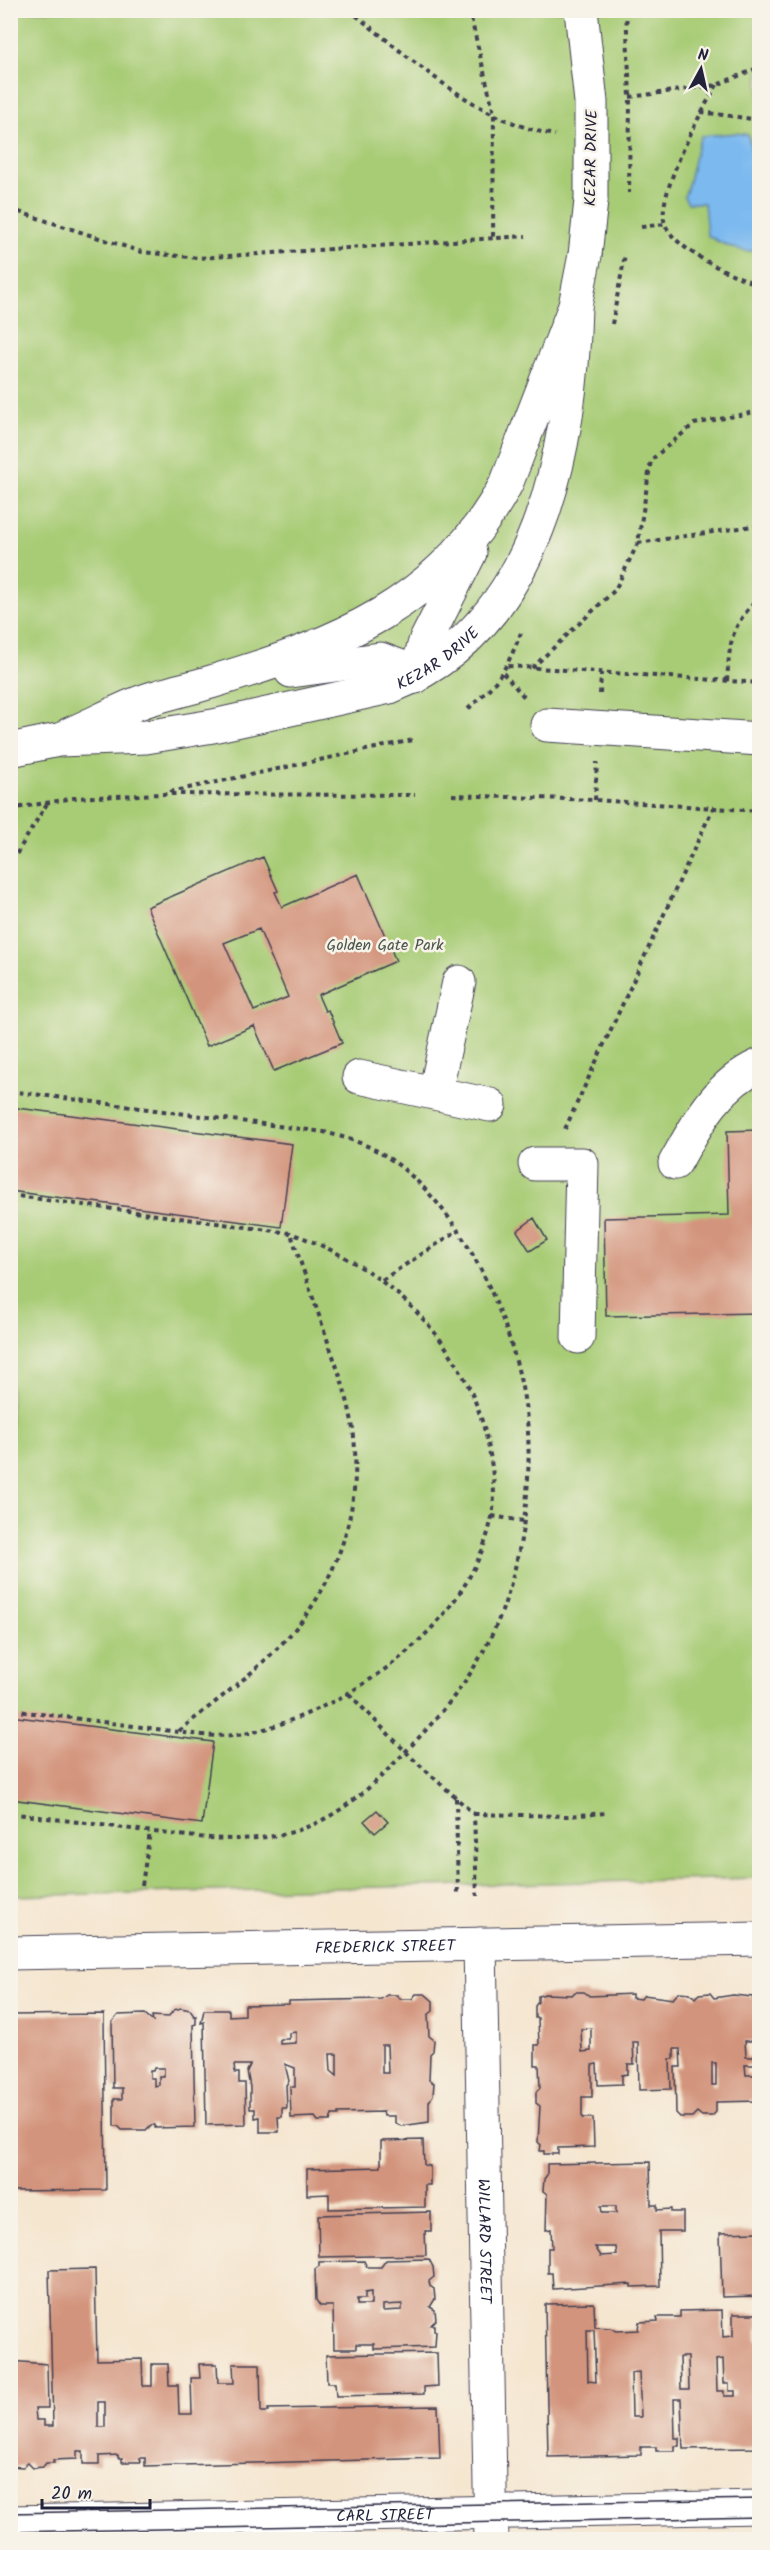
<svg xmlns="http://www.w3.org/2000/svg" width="770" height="2550" viewBox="0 0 770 2550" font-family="Kalam,sans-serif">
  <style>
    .green { fill: #a8cc76; stroke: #657758; stroke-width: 1.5 }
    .water { fill: #7cb9ef; stroke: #4f6e95; stroke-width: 1.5 }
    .building { fill: #d3947d; fill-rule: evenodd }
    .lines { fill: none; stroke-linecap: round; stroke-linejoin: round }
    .minor-casing { stroke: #423f51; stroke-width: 35 }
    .major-casing { stroke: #423f51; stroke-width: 35 }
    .path { stroke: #423f51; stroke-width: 4; stroke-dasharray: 4.5 4.5; stroke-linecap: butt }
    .minor { stroke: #fff; stroke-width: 33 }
    .major { stroke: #fff; stroke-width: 33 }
    .tram { stroke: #22223b; stroke-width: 1.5 }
    .major-bridge-casing { stroke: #423f51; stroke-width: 35; stroke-linecap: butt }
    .major-bridge { stroke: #fff; stroke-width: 33 }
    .labels { text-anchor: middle; stroke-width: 5; stroke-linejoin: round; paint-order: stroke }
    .street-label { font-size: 16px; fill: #22223b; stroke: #f7f3e8 }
    .park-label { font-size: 16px; fill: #4a554d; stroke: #f7f3e8 }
  </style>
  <rect width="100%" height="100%" fill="#f7f3e8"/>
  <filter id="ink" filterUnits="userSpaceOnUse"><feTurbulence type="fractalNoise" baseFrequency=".0167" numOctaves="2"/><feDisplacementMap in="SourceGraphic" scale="12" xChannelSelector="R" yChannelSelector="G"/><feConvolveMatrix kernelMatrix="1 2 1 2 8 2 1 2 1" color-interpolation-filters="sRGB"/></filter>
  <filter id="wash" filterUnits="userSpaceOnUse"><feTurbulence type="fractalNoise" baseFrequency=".008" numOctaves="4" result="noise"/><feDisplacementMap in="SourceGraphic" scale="24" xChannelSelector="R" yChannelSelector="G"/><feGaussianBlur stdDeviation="1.35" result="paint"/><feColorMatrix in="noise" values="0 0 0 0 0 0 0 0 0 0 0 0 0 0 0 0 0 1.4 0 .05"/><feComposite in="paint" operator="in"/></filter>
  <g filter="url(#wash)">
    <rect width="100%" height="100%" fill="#f5e6d0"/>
    <path class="green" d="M10,11H759V1878L11,1896Z"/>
    <path class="water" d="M737,133L748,135L753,157L759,160V249C745,256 720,243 707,235L704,203H688L684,197C692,177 693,156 701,136Z"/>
    <g id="blocks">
      <path class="building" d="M263,857L278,891L275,892L282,907L358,874L396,961L318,995L325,1011L328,1010L342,1043L274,1071L254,1026L207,1046L147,907ZM259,929L288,997L254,1011L224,943Z
        M10,1107L292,1144L281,1227L10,1191Z
        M759,1130V1313L606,1316L604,1218L729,1215L727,1131Z
        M534,1218L547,1240L530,1251L517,1231Z
        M10,1716L213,1742L202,1824L10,1799Z
        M377,1810L388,1822L375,1833L364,1821Z
        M575,1992H584L590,1996L632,1994V1998L641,1999L644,1995L673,1999L679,1992L690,1993L695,1998L699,1994L710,1993L714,1998L733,1995L753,1997V2000L759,1997V2041H745L746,2057H759V2065H745L746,2075H759V2101L716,2102V2112L712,2116H702L697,2112L692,2117H680L676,2113L675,2067H681L680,2049H674V2059H670L671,2089L639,2090L638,2042H633L634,2064H628V2074L622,2075V2084L598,2085L597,2064L592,2065V2097H582V2118H593L594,2147L558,2148V2154H544V2151H540L541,2145L538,2142L540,2106L536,2103V2092L540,2088L539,2065H535V2045H539L538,2018H535V2006L538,2002V1996L545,1994L572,1995ZM591,2028V2051L582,2052L581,2029ZM712,2063H716V2085H712Z
        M416,1994H425L433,2001V2011L428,2015L429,2036L434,2040L433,2051L430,2054L429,2080L434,2083L433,2095L429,2102V2122L401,2126L395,2123V2116H384L383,2112L338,2113V2115H332L330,2121H318L315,2117L291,2118L290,2087H295V2068L285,2064L289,2081L286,2085L287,2108H282V2117H278L279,2132H260V2117L255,2118V2109H250V2087L247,2071L250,2065H234L235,2073H239V2083H245L246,2124L206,2125L204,2022L201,2023L204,2010H229V2016L245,2015V2005L289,2004V2001L381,1999L387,1995H397L400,1999H412ZM296,2032V2043L280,2044V2039H289V2033ZM382,2045H387L388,2073H382ZM330,2054H337V2076L331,2071Z
        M181,2008L190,2010L194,2016H196V2024L193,2025L195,2127L155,2128V2125H151L146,2130H122L118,2126H114V2099H122V2088H113L112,2022L118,2015L145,2014L153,2021L152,2016L168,2017L174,2010ZM154,2068H164V2076H159V2085L154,2086V2078H150V2071H153Z
        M104,2014L106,2190L10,2191V2015Z
        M423,2140L424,2165L430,2166V2185H425V2207L329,2209V2194L307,2195V2169L381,2167V2141Z
        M650,2162L651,2205H657V2210L671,2209V2212H683V2231H659L660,2286L631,2287V2284L553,2289L552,2273H548V2248H552L551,2229L546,2230L547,2194L543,2191L544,2179L547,2175V2164ZM601,2206H616V2213H602ZM595,2247H616L617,2255L601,2256Z
        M431,2212V2231H425L426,2255L319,2257L318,2215Z
        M759,2232V2296L722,2297L720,2233Z
        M429,2259L433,2267L434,2277L429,2281L430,2286L434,2289L435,2299L430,2307L435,2310L436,2320L431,2325H434V2331H436L435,2347L374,2349V2344H356V2349H334L333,2306H320L316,2300L315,2269L319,2266V2262L364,2261L367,2267H381L386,2260ZM371,2292V2305H357V2299H365V2293ZM402,2304V2310L383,2311V2305Z
        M95,2269L97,2360L142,2359L143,2386H152V2364H168L169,2385H178L179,2414H192L191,2378H200L199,2364H217L218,2383H234L233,2364H260L261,2412H268V2409L438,2406L440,2458L145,2466V2458H140L141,2462H122V2458H118V2455L99,2456V2464H83V2451H77V2459L53,2460L54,2463H46L43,2467L33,2468L28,2463L23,2467L10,2466V2361L47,2364L48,2408H35L36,2420H44V2426H53L49,2270ZM98,2402H105V2427H98Z
        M594,2303L595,2327L610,2328L617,2331L638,2330L639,2322L658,2321L657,2317H680V2311L722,2310L723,2337L733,2336V2314H759V2329H757V2341H759V2448L683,2449L681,2399H674L675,2438H679V2446H675V2451H656V2447H641V2455L548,2457L545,2304ZM587,2330H594L596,2382L588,2381ZM680,2357H688L689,2389H681ZM723,2359L724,2383H729V2391H735V2396H724V2391H717L716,2360ZM639,2372L641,2417H632L631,2373Z
        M437,2353L438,2386L424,2387V2394L336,2396L335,2383H327L326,2355Z"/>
    </g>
  </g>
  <g filter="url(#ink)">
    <use href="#blocks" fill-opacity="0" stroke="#423f51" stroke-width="1.5"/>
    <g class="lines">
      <defs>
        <g id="minor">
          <path d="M547,725L760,739"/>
          <path d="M359,1077L490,1105"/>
          <path d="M435,1093L459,982"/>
          <path d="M675,1163C697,1124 717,1084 760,1065"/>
          <path d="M535,1164H582L578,1337"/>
          <path id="s1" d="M480,1944L491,2540"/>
          <path id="s2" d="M10,2522L760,2507"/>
        </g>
        <g id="major">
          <path d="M581,10L591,102V201"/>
          <path d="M291,671L380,659L404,668L415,677"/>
          <path d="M415,677L425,642L470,553"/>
          <path d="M70,734C94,724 117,711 141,702C163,694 188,689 211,682C335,645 443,604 507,482L575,306L585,255"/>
          <path id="s3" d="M10,750L58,740L146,737L213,726L390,687C540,628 572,448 575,306"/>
          <path id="s4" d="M10,1953L760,1939"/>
        </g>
      </defs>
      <use href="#minor" class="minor-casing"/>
      <use href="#major" class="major-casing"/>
      <path class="path" d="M349,10C411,58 476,121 555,135
        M469,10L494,113L493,238
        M626,10L630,97L629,193
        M717,85C702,109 655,197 665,224C674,250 735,277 760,285
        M630,97L717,85L760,67
        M701,112L760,120
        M10,209L142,252L198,258L526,236
        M641,227L665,224
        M612,324L625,255
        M638,543L760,525
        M508,666L760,683
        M532,668L615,590L638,543L651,460L694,424L760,411
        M503,673L526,699
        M727,681C730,641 730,626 760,597
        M600,694L601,673
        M468,709C499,681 505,672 521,633
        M170,792L413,740
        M452,795L595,800L760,811
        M595,800L597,762
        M10,809L74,798L161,794L415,795
        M10,860L17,853L48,802
        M10,1091L324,1132C343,1137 362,1142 379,1152C465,1202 522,1337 528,1432C531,1491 522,1556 502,1611C481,1666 448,1708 407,1750C374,1785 338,1820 289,1833C240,1845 188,1836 138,1830C96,1824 53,1819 10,1813
        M565,1129L713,808
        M10,1195L290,1233C389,1267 469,1345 489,1449C493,1471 496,1494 492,1516C471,1626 351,1709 249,1733C216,1740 182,1732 149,1728C103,1722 57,1716 10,1710
        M382,1280L457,1231
        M492,1516L523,1521
        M349,1694L413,1759L474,1814L477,1896
        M179,1731C218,1699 262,1668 295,1629C341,1574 363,1501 353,1429C349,1399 338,1370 328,1342C316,1306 303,1270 291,1234
        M456,1798L458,1896
        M474,1814L567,1816L606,1813
        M142,1885L150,1832"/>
      <use href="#minor" class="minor"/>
      <use href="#major" class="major"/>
      <path class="tram" d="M10,2513L760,2499
        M10,2532L760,2517"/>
      <defs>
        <path id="major-bridge" d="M585,255L591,201"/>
      </defs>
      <use href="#major-bridge" class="major-bridge-casing"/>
      <use href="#major-bridge" class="major-bridge"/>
    </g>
  </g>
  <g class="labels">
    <g class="street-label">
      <text transform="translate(590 158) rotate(-89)" y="6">KEZAR DRIVE</text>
      <text dy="6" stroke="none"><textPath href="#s3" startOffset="442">KEZAR DRIVE</textPath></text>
      <text dy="6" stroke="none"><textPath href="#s4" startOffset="375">FREDERICK STREET</textPath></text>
      <text dy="6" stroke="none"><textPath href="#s1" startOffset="297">WILLARD STREET</textPath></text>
      <text dy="6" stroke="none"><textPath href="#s2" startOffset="375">CARL STREET</textPath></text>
    </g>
    <g class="park-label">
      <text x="385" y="950">Golden Gate Park</text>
    </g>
  </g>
  <rect width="770" height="2550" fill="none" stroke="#f7f3e8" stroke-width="36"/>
  <g transform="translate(701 69) rotate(8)" stroke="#f7f3e8" stroke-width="4.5" paint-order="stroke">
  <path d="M0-4.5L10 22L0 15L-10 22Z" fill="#22223b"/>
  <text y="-9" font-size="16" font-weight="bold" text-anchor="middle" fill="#22223b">N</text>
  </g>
  <path d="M42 2499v9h108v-9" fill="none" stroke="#22223b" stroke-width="3"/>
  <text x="51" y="2499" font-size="18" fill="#22223b" stroke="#f7f3e8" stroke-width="4.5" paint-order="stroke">20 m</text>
</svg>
